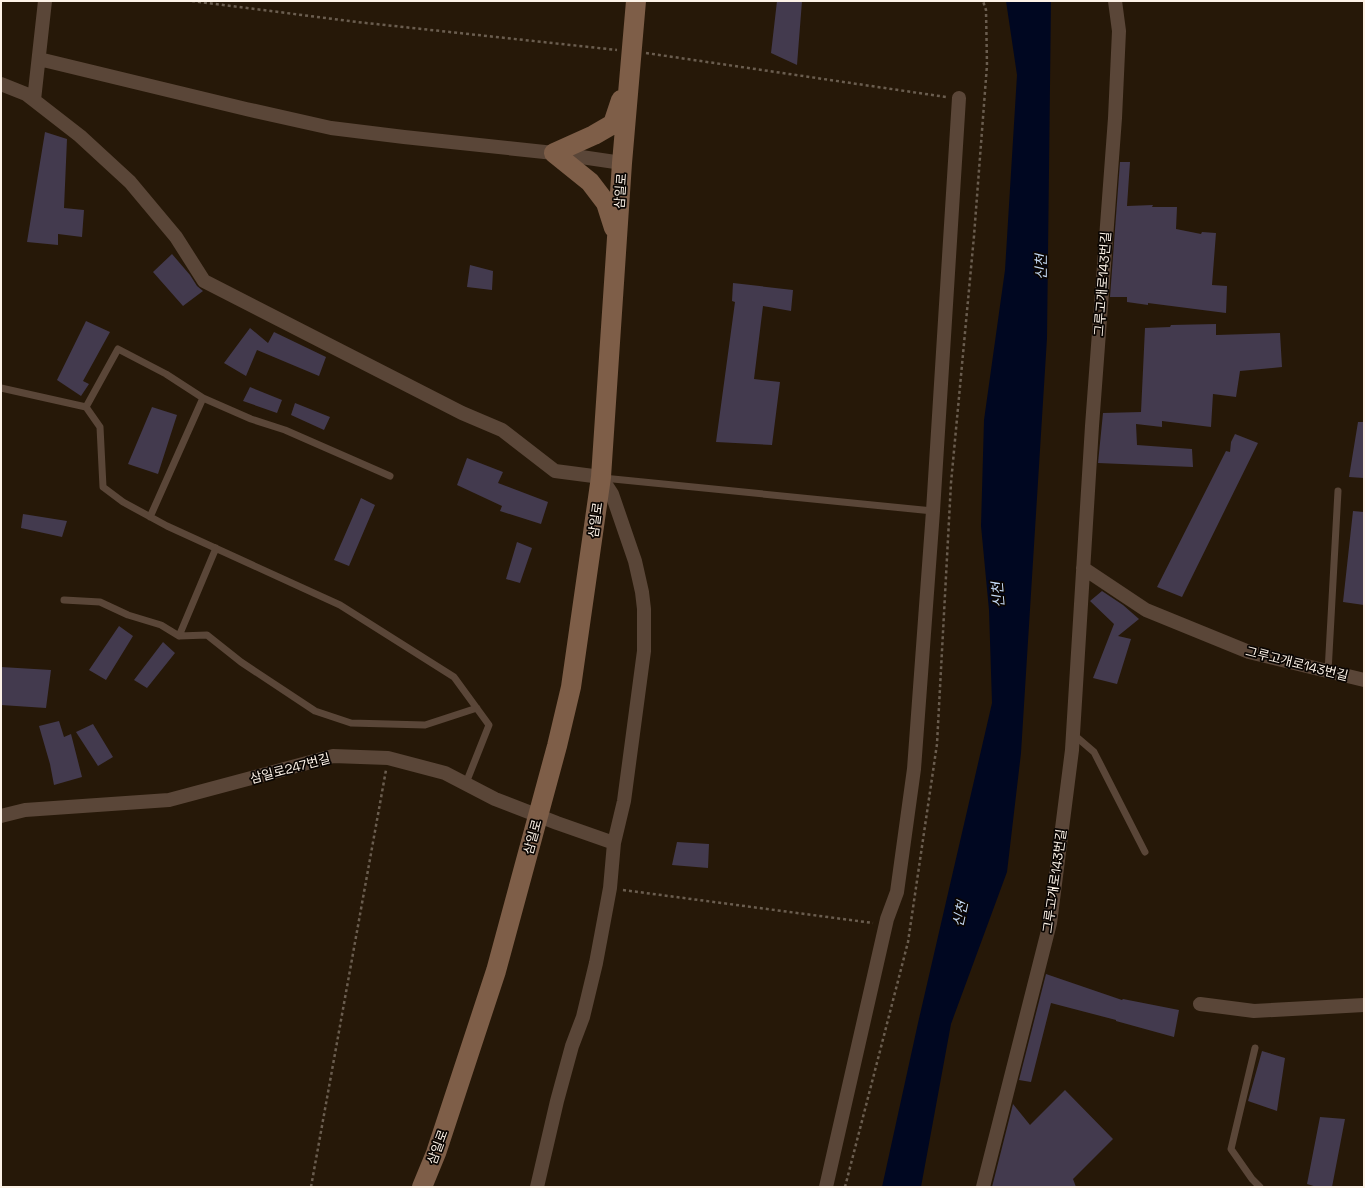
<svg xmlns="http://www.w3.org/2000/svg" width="1365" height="1188" viewBox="0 0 1365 1188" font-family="'Space Grotesk','Noto Sans KR',sans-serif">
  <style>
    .water { fill: #000721 }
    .building { fill: #433a4e }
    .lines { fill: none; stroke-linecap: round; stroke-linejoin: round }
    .path { stroke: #6a5d4f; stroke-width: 2.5; stroke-dasharray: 3 3; stroke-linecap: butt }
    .lane { stroke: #5a4638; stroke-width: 7 }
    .street { stroke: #5a4638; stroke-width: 14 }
    .secondary { stroke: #7e5e48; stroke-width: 20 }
    .labels { text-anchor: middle; stroke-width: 3.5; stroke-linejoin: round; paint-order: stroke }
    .street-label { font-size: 13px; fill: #fcf2e7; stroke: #0a0502 }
    .water-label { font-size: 14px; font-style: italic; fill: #c5daf5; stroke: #0a0502 }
  </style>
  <rect width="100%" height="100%" fill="#261808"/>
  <path class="water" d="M1006,1H1051L1047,338L1021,753L1007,872L951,1024L921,1187H882L918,1023L992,703L989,610L981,526L984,420L1005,270L1017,75Z"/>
  <path class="building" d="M777,1H802L797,65L771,53Z
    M45,132L67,139L64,208L84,210L82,237L58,234V245L27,242Z
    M1120,162H1130L1127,206L1153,205L1152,207H1177L1176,229L1201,234L1202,232L1216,233L1212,285L1227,286L1226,313L1148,303V305L1127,302V297H1110Z
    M172,254L190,275L197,286L203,291L183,306L153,272Z
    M470,265L493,271L492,290L467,287Z
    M733,283L793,290L791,311L763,306L754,379L780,382L772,445L716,442L735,302L732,301Z
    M86,321L110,332L83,381L89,384L81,396L57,380Z
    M1216,324V335L1280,333L1282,367L1240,371L1236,397L1213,394L1211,427L1162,421V427L1136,424L1137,445L1192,449L1193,467L1098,463L1103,413L1141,412L1145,328L1170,327L1171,325Z
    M250,328L268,343L274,332L326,357L319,376L257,350L246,376L224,363Z
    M250,387L282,400L277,413L243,401Z
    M295,403L330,417L324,430L291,415Z
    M152,407L177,415L158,474L128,464Z
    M1358,422H1364V478L1349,477Z
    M1235,434L1258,443L1182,597L1157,587L1226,451L1230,452L1231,442Z
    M467,458L503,472L498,483L548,502L541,524L500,511L502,506L457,485Z
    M361,498L375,505L349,566L334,560Z
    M1353,511L1364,512V605L1343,602Z
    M23,514L67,521L62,537L21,528Z
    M517,542L532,548L520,583L506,579Z
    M1102,591L1123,605L1139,619L1118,636L1131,639L1117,684L1093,678L1114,624L1090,601Z
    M119,626L133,636L106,680L89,670Z
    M163,642L175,653L147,688L134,680Z
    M1,667L51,670L46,708L1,705Z
    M59,721L64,737L71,734L82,777L54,785L50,764L39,726Z
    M93,724L113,757L98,766L76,732Z
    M677,842L709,844L708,868L672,865Z
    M1046,974L1122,1000L1123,999L1179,1010L1174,1037L1116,1021V1020L1051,1003L1031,1082L1019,1080Z
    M1262,1051L1285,1058L1277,1111L1248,1101Z
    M1065,1090L1113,1139L1073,1179L1076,1187H992L1013,1104L1030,1125Z
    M1320,1117L1345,1119L1332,1187H1317L1307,1184Z"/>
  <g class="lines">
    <path class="path" d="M192,1L357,22L617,50
      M646,53L946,97
      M623,890L873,923
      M311,1187L386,770
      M845,1187L908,942L937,744L951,483L974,236L987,65L986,10L983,1"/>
    <path class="lane" d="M1,388L86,407L100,427L103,487L123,502L167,526L340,605L454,677L489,725L466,783
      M86,407L118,349L166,374L203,398L251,419L285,430L390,476
      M603,478L933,511
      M150,517L203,398
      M64,600L100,602L128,615L161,625L179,636L207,635L241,662L315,711L351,723L425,725L477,708
      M179,636L216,548
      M1328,672L1338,491
      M1073,734L1094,752L1145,852
      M1255,1048L1231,1149L1252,1179L1260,1187"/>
    <path class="street" d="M39,59L246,109L331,128L404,137L554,153L622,163
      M1,84L26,94L80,136L130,182L176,237L204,281L462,413L502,430L555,471L601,477L612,494L635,561L642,592L644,609V651L624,801L614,843L610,888L596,963L583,1017L572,1046L557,1101L537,1187
      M34,100L45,1
      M1083,568L1146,610L1249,652L1364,680
      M1,816L25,810L169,800L333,756L388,758L445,773L495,799L557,823L614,843
      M1200,1004L1254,1011L1364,1005
      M826,1187L887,919L897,892L914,769L933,511L959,98
      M983,1187L1050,923L1072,750L1092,426L1115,118L1119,31L1115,1"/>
    <path class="secondary" d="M614,228L606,203L590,182L554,153L594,135L613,124L621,100
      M422,1187L436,1153L496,971L557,746L571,687L601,477L622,163L636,1"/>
  </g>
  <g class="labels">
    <g class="street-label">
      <text transform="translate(620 191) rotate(-86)" y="5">삼일로</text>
      <text transform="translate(1102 284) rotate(-86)" y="5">그루고개로143번길</text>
      <text transform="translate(595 520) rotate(-82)" y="5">삼일로</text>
      <text transform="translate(1297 663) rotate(14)" y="5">그루고개로143번길</text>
      <text transform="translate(290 768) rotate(-15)" y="5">삼일로247번길</text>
      <text transform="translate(532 837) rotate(-75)" y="5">삼일로</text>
      <text transform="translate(1054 881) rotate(-82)" y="5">그루고개로143번길</text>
      <text transform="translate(437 1147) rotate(-70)" y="5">삼일로</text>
    </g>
    <g class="water-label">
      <text transform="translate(1041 267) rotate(-90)" y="5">신천</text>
      <text transform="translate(998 595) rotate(-95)" y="5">신천</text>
      <text transform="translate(960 914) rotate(-78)" y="5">신천</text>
    </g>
  </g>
  <rect width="1365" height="1188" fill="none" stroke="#fcf2e7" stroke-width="4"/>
</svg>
